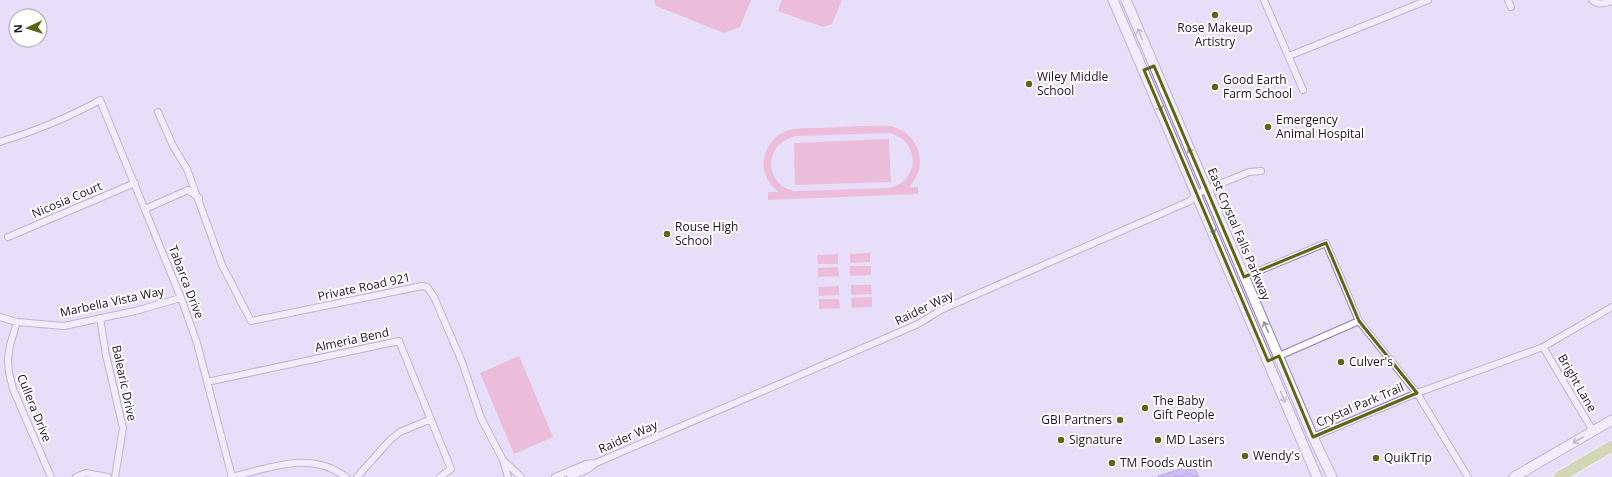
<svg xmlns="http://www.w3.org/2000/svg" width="1612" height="477" viewBox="0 0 1612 477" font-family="'Open Sans',sans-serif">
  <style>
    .pitch { fill: #f096b3; fill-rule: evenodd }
    .water { fill: url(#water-waves); stroke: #876cb5 }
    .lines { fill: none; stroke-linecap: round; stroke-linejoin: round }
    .minor-casing { stroke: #917cb9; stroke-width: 8 }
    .secondary-casing { stroke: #917cb9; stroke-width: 11 }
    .motorway-casing { stroke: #fff; stroke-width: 13 }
    .minor { stroke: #fff; stroke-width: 6 }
    .secondary { stroke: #fff; stroke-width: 9 }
    .motorway { stroke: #b9d162; stroke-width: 11 }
    .oneway { stroke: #98949f }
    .marked { fill: none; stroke: #596812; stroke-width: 3; stroke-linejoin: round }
    .poi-dot { fill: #596812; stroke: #fff; stroke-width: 1.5 }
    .labels { text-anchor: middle; stroke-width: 4; stroke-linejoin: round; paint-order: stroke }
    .poi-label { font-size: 12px; fill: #1b1229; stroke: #fff; text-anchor: start }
    .street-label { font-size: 12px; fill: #1b1229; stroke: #fff }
  </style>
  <defs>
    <pattern id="water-waves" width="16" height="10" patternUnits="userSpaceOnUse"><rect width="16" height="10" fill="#b593f1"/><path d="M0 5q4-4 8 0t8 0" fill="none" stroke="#9277c3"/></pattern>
  </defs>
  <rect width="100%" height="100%" fill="#e7def9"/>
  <path class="pitch" d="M654,0H751L740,27L724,33L656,6Z
    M782,0H842L832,24L823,27L778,11Z
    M890,126C919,132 930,165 909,187H918V194L768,200V192H778C768,183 762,172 764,159C766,147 774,136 786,131C797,127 813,128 825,128C847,127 868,125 890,126ZM889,133C922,140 920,184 887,188L795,191C762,185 764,141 797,136Z
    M889,139L891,182L795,185L794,143Z
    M870,253V262L850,263V254Z
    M838,254V264H818L817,255Z
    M850,266H871V275L850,276Z
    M838,267L839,276L818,277V268Z
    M851,285H871L872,294L851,295Z
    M839,286V295L819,296L818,287Z
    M872,297V307L852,308L851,298Z
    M819,299H839L840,308L819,309Z
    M519,356L553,437L514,454L480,373Z"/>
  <path class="water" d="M1193,465L1199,477H1158V476Z"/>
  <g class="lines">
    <defs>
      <path id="minor" d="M1264,0L1303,90
        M1508,0L1511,7
        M1592,0C1598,6 1605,3 1612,1
        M1289,56L1428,0
        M158,112L173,146L187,169L222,265L251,321L422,286L427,287L434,297L462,362L481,418L503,460L508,477
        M0,142C35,131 68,118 100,100L181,298L197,343L232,477
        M145,209L188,190L199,198
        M8,237L135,183
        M1244,277L1326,243L1359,321L1417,393L1468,477
        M0,317L17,322L64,326L135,311L181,298
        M100,318L106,355L123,428L115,477
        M17,322L10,345L8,359L9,373L13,389L51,477
        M1543,347L1593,431
        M1279,356L1359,321
        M207,382L399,341L451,469L440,477
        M1313,437L1417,393L1543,347L1612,307
        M503,460L521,477
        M76,477L86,473L108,477
        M231,477C271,468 310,450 346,477
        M357,477L390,440L400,432L431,419
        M555,477L586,464L596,463
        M570,477L588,469L596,463L916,325L943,309L1190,201L1196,194L1249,172L1261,171"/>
      <path id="secondary" d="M1113,0L1317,477
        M1126,0L1313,437L1332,477
        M1514,477L1612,420"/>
      <path id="motorway" d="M1559,477L1612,446"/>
    </defs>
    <use href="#minor" class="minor-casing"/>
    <use href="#secondary" class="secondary-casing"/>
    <use href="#motorway" class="motorway-casing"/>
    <use href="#minor" class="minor"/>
    <use href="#secondary" class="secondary"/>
    <use href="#motorway" class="motorway"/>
  </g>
  <defs><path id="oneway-shaft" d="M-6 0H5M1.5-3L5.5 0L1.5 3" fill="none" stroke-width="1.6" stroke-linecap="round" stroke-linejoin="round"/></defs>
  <g class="oneway">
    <use href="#oneway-shaft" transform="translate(1140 34) rotate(-113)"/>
    <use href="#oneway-shaft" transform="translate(1159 106) rotate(67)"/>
    <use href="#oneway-shaft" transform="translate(1191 153) rotate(-113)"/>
    <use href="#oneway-shaft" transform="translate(1212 229) rotate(67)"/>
    <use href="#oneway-shaft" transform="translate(1266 327) rotate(-113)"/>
    <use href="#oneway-shaft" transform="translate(1283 397) rotate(67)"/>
    <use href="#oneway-shaft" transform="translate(1578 440) rotate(150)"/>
  </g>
  <path d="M0 0H1612V477H0ZM1154,66L1244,277L1326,243L1359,321L1417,393L1313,437L1279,356L1268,361L1144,70Z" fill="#e7def9" fill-opacity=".55" fill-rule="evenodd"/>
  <path class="marked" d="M1154,66L1244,277L1326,243L1359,321L1417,393L1313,437L1279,356L1268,361L1144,70Z"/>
  <g class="poi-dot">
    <circle cx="1215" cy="15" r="4"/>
    <circle cx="1029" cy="84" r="4"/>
    <circle cx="1215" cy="87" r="4"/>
    <circle cx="1268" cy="127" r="4"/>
    <circle cx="667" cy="234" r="4"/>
    <circle cx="1341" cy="362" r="4"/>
    <circle cx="1145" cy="408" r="4"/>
    <circle cx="1120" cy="420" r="4"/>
    <circle cx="1061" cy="440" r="4"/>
    <circle cx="1158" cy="440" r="4"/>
    <circle cx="1245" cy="456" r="4"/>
    <circle cx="1376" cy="458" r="4"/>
    <circle cx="1112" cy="463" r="4"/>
  </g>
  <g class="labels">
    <g class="poi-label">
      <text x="1215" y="32" text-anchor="middle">Rose Makeup<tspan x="1215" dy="14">Artistry</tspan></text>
      <text x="1037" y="81">Wiley Middle<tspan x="1037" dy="14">School</tspan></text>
      <text x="1223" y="84">Good Earth<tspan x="1223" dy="14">Farm School</tspan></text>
      <text x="1276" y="124">Emergency<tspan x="1276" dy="14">Animal Hospital</tspan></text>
      <text x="675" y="231">Rouse High<tspan x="675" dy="14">School</tspan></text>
      <text x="1349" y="366">Culver's</text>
      <text x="1153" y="405">The Baby<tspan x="1153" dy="14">Gift People</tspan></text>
      <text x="1112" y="424" text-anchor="end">GBI Partners</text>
      <text x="1069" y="444">Signature</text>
      <text x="1166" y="444">MD Lasers</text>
      <text x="1253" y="460">Wendy's</text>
      <text x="1384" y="462">QuikTrip</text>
      <text x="1120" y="467">TM Foods Austin</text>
    </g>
    <g class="street-label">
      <text transform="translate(67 200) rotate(-23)" y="4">Nicosia Court</text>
      <text transform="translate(1239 234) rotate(67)" y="4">East Crystal Falls Parkway</text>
      <text transform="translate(186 282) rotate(69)" y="4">Tabarca Drive</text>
      <text transform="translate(364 287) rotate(-12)" y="4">Private Road 921</text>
      <text transform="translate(112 302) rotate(-12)" y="4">Marbella Vista Way</text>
      <text transform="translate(924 308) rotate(-26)" y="4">Raider Way</text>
      <text transform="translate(352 340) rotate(-12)" y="4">Almeria Bend</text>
      <text transform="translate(124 383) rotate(78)" y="4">Balearic Drive</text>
      <text transform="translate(1577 383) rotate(60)" y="4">Bright Lane</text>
      <text transform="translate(1360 405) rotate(-23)" y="4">Crystal Park Trail</text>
      <text transform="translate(34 408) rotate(68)" y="4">Cullera Drive</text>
      <text transform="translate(628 437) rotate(-24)" y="4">Raider Way</text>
    </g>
  </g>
  <g transform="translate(28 28) rotate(266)"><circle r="19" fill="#ffffff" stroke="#a4a0a9"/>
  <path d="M0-3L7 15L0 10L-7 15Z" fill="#596812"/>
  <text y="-6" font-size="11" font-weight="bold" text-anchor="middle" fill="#1b1229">N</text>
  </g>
</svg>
